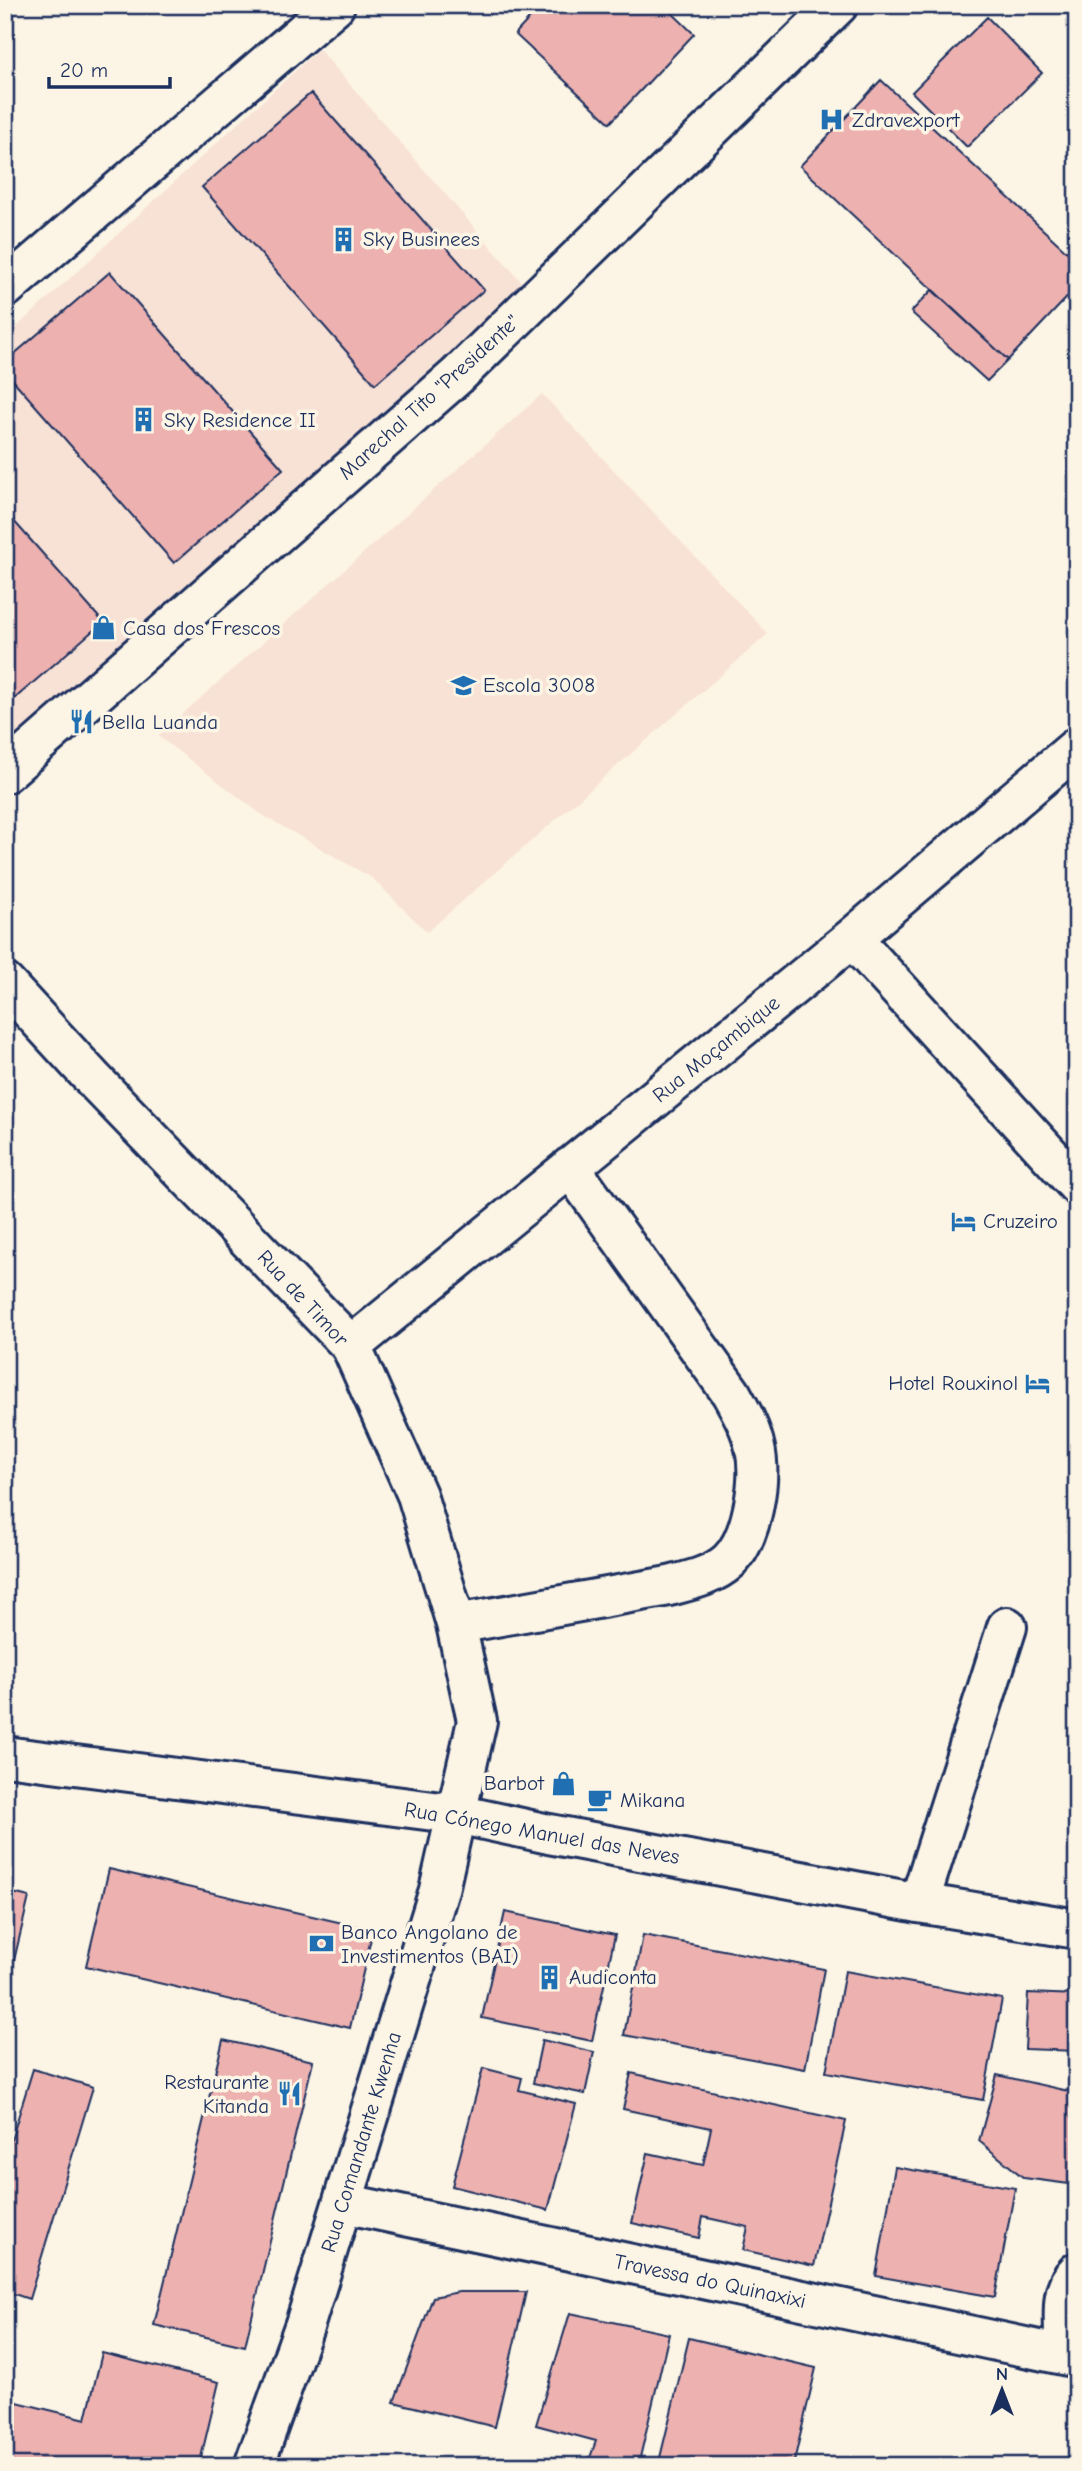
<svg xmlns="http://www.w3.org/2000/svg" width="1082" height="2471" viewBox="0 0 1082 2471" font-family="'Comic Neue',sans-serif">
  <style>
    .built { fill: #f8e1d5 }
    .building { fill: #edb2b0; stroke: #1b2f5e; stroke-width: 2 }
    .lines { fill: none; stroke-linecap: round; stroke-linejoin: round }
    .minor-casing { stroke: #1b2f5e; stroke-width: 44 }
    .major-casing { stroke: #1b2f5e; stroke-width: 44 }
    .minor { stroke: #fcf5e5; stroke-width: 38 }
    .major { stroke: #fcf5e5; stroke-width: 38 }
    .labels { text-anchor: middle; stroke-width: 7; stroke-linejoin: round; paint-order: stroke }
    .poi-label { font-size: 21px; fill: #1b2f5e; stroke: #fcf5e5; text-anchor: start }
    .street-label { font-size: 21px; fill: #1b2f5e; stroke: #fcf5e5 }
  </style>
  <rect width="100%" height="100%" fill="#fcf5e5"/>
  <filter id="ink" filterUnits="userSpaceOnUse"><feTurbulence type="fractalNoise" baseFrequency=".0143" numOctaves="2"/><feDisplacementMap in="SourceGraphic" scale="14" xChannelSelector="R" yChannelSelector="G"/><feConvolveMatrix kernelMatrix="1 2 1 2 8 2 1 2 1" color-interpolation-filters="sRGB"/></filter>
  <g filter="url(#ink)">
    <path class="built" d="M319,49L525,286L9,744L5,740V338Z
      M542,394L768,634L427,932L372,878L261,814L158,736Z"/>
    <path class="building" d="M542,5H664L694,34L610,123L515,34Z
      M1066,5H1077V16Z
      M987,17L1042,73L967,147L912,92Z
      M1077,31V45L1070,38Z
      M881,80L1077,261V287L1008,360L800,166Z
      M311,93L484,290L375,384L202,187Z
      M110,272L283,469L174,563L5,371V362Z
      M932,290L1008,360L987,381L911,312Z
      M5,511L103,622L5,707Z
      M109,1869L373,1930L350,2028L86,1966Z
      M5,1891L29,1897L7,1990H5Z
      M505,1912L615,1935L592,2041L482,2018Z
      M643,1935L824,1969L805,2069L624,2035Z
      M845,1971L1002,1999L983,2100L826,2072Z
      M1028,1993L1077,1995V2051L1025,2049Z
      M223,2040L313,2061L245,2346L154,2325Z
      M542,2040L594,2052L585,2094L533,2083Z
      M483,2068L522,2078L519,2090L576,2104L548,2210L452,2186Z
      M33,2069L93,2087L29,2299L5,2291V2160Z
      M631,2073L846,2121L814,2266L743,2250L748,2227L703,2217L699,2238L632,2223L648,2153L703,2165L711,2128L623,2109Z
      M997,2075L1077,2093V2185L1024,2178L979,2141Z
      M895,2167L1015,2188L995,2297L876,2276Z
      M459,2292H526L495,2427L394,2402L433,2297Z
      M570,2313L669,2334L638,2466H587L596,2441L536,2425Z
      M689,2338L816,2368L793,2466H658Z
      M102,2353L219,2382L199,2466H5V2399L86,2419Z"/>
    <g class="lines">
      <defs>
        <path id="minor" d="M5,288L335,5
          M5,773L457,376L838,5
          M852,938L1077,1185
          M5,983L94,1080L351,1346L417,1495L456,1624L477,1721L439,1890L305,2324L254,2466
          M351,1346L852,938L1077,747
          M456,1624L669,1586C688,1581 713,1576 729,1561C752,1539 762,1479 755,1448C751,1428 741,1411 731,1393L570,1167
          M919,1903L1007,1627
          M343,2203L1077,2358
          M1077,2272C1060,2288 1064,2315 1064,2337L1077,2352"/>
        <path id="major" d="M5,1756L457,1814L549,1834L919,1903L1077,1929"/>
      </defs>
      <use href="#minor" class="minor-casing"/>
      <use href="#major" class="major-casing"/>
      <use href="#minor" class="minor"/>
      <use href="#major" class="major"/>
    </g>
  </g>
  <defs>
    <symbol id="hospital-bare" viewBox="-9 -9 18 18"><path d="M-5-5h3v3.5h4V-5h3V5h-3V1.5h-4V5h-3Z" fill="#1f6fb2" stroke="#fcf5e5" stroke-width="2.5" paint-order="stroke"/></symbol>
    <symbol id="building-bare" viewBox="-9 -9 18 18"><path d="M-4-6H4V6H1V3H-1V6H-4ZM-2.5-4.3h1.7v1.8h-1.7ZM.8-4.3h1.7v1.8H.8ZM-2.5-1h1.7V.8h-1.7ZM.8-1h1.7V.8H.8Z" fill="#1f6fb2" stroke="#fcf5e5" stroke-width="2.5" paint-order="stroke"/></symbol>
    <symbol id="shop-bare" viewBox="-9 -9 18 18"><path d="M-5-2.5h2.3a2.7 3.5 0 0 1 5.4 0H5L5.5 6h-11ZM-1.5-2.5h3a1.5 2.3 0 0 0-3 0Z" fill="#1f6fb2" stroke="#fcf5e5" stroke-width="2.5" paint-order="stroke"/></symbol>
    <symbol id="school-bare" viewBox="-9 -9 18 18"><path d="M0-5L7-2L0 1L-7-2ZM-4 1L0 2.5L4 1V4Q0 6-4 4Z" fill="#1f6fb2" stroke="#fcf5e5" stroke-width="2.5" paint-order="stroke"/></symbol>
    <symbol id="restaurant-bare" viewBox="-9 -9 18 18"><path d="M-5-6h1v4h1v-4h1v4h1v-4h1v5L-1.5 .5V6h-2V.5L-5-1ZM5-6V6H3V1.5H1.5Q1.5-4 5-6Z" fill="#1f6fb2" stroke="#fcf5e5" stroke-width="2.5" paint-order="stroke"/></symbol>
    <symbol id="hotel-bare" viewBox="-9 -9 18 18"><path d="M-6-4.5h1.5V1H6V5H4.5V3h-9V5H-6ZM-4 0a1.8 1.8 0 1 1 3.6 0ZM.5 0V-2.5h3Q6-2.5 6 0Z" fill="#1f6fb2" stroke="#fcf5e5" stroke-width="2.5" paint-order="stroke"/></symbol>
    <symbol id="cafe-bare" viewBox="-9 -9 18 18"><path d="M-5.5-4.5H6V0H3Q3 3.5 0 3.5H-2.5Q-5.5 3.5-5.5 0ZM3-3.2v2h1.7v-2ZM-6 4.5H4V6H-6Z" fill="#1f6fb2" stroke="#fcf5e5" stroke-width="2.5" paint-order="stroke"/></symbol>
    <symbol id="bank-bare" viewBox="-9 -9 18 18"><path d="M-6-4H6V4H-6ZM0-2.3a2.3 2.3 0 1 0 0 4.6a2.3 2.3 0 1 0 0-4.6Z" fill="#1f6fb2" stroke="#fcf5e5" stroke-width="2.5" paint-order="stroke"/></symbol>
  </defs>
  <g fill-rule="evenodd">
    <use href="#hospital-bare" x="814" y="102" width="35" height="35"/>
    <use href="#building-bare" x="326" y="222" width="35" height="35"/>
    <use href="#building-bare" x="126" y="402" width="35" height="35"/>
    <use href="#shop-bare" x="86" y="610" width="35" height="35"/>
    <use href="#school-bare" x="446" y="668" width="35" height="35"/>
    <use href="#restaurant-bare" x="64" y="704" width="35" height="35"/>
    <use href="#hotel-bare" x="946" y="1204" width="35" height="35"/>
    <use href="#hotel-bare" x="1020" y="1366" width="35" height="35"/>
    <use href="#shop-bare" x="546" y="1766" width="35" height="35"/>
    <use href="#cafe-bare" x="582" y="1782" width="35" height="35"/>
    <use href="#bank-bare" x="304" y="1926" width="35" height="35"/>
    <use href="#building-bare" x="532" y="1960" width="35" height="35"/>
    <use href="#restaurant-bare" x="272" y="2076" width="35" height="35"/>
  </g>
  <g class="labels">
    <g class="poi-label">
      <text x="852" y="127">Zdravexport</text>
      <text x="363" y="246">Sky Businees</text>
      <text x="164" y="427">Sky Residence II</text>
      <text x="123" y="635">Casa dos Frescos</text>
      <text x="483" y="692">Escola 3008</text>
      <text x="102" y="729">Bella Luanda</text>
      <text x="983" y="1228">Cruzeiro</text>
      <text x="1018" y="1390" text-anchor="end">Hotel Rouxinol</text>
      <text x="544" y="1790" text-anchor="end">Barbot</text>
      <text x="620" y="1807">Mikana</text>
      <text x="341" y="1939">Banco Angolano de<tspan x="341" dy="24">Investimentos (BAI)</tspan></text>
      <text x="569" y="1984">Audiconta</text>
      <text x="269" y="2089" text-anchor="end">Restaurante<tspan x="269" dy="24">Kitanda</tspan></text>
    </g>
    <g class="street-label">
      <text transform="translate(429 397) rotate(-42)" y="7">Marechal Tito "Presidente"</text>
      <text transform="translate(716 1049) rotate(-39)" y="7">Rua Moçambique</text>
      <text transform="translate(303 1298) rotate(47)" y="7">Rua de Timor</text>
      <text transform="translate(542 1833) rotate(10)" y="7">Rua Cónego Manuel das Neves</text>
      <text transform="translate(361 2142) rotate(-73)" y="7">Rua Comandante Kwenha</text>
      <text transform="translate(710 2281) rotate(12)" y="7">Travessa do Quinaxixi</text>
    </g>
  </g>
  <rect width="1082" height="2471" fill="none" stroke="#fcf5e5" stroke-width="28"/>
  <rect x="14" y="14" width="1054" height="2443" fill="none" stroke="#1b2f5e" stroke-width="2.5" filter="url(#ink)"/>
  <g transform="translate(1002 2390)" stroke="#fcf5e5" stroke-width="5" paint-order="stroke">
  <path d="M0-5L12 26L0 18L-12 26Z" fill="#1b2f5e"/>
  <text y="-10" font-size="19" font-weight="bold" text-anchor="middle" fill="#1b2f5e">N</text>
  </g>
  <path d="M49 77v10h121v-10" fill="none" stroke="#1b2f5e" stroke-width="3.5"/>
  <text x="60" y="77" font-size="21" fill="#1b2f5e" stroke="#fcf5e5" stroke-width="5" paint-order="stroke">20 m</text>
</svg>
